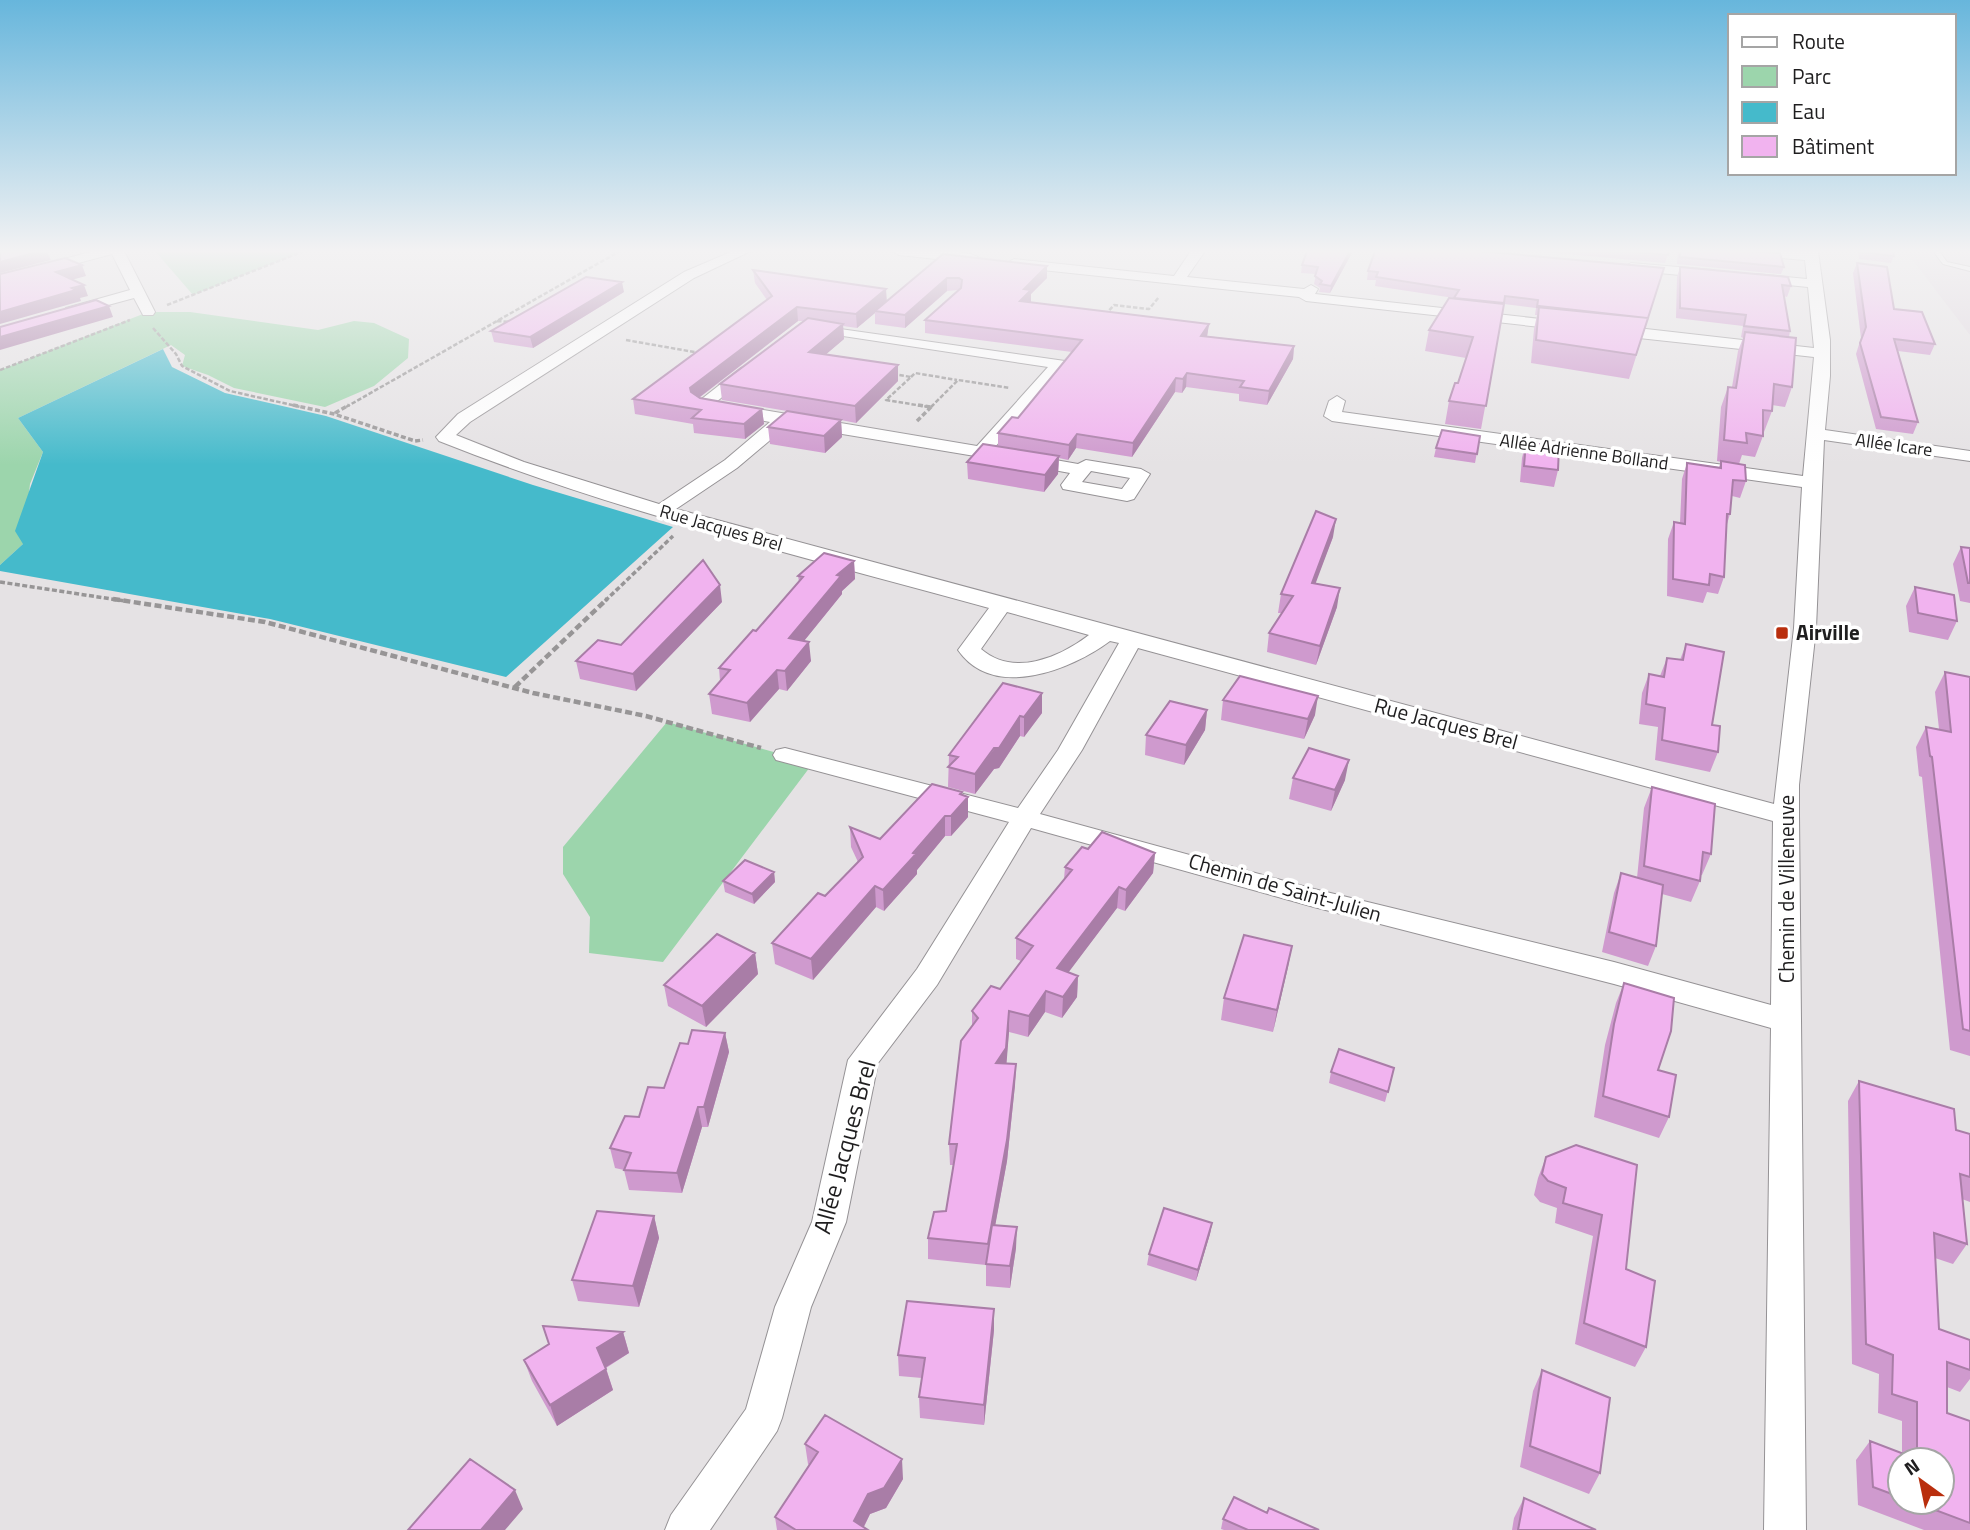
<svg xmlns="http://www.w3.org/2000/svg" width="1970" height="1530" viewBox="0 0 1970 1530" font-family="'Titillium Web',sans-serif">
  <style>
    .built { fill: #dfd6de }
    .green { fill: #9cd5ac }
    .water { fill: #45bacb }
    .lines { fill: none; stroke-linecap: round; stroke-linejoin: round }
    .lane-casing { stroke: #959295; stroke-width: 2 }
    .street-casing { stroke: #959295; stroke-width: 2 }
    .path-far2 { stroke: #979596; stroke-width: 2.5; stroke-dasharray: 4.5 2; stroke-linecap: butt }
    .path-far1 { stroke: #979596; stroke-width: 3.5; stroke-dasharray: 5 2.5; stroke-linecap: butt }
    .path { stroke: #979596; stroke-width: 4.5; stroke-dasharray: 7 3.5; stroke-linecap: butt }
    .lane { fill: #fff; fill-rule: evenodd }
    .street { fill: #fff; fill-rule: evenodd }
    .wall { fill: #cf9ace; fill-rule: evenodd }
    .shaded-wall { fill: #a97da7 }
    .building { fill: #f1b3ef; stroke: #a97da7; stroke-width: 2 }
    .poi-dot { fill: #b92e0d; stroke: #fff; stroke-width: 2.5 }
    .labels { text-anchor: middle; stroke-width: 7; stroke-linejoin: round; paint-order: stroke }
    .far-street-label { font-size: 18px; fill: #1f1e1f; stroke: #fff }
    .poi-label { font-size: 21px; font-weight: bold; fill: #1f1e1f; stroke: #fff; text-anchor: start }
    .street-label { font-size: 21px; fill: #1f1e1f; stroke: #fff }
    .near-street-label { font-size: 24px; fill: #1f1e1f; stroke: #fff }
  </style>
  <rect width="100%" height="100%" fill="#e5e2e4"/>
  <path class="built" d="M1907,251H1970V335L1908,254Z"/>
  <path class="green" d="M155,251H304L193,295Z
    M148,312H190L318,330L354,321L374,323L409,339L408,358L374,386L325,407L234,388L208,375L182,366L185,355L171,345L18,418L43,452L30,484L23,544L0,565V370Z
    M667,722L813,763L663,962L589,953L590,917L563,874V847Z"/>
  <path class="water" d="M163,349L172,367L225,393L326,416L533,485L673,527L506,677L270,619L0,571V565L23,544L15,531L43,452L18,418Z"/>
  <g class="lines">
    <defs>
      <path id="lane" d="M1933,251H1939L1947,262L1970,267V271L1943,264Z"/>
      <path id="street" d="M94,251H124L155,312L153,315H143L134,298L71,315L64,311L66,308L130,290L112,254L0,284V276Z
        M733,251H751L694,278L470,422L456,435L524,462L659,504L725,460L770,422L702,410L694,405L741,368L747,366L755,371L716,402L977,446L1048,367L810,331L805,330L803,327L805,324L1065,361L1067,364L1065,367L987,456L981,457L788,425L737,468L676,509L1774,804L1794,628L1802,487L1332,421L1324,416L1329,401L1337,396L1345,401L1342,412L1803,476L1814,357L1611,335L1603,330L1611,325L1814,348L1808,287L1756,282L1749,278L1756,274L1807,279L1805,260L1742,255L1735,251H1818L1830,340V376L1825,430L1970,451V461L1824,440L1816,628L1799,785V816L1806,1530H1764L1771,1028L1614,984L1314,907L1031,828L937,985L878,1063L846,1222L811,1307L782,1418L777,1431L710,1530H665L671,1515L746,1409L775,1307L812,1222L848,1060L917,969L1009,822L776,760L773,755L776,750L785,748L1018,808L1058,750L1119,643L1110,641C1071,670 993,701 958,650L989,608C804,557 617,512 439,441L436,437L458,414L684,272ZM1007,612L1089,635C1059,658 1013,677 981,649ZM1138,648L1773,821L1771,1005L1614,962L1314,889L1040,814L1082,750Z
        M892,251C912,251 966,247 981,259L974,263L899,255Z
        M1191,251H1205L1187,277L1304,289L1311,285L1318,289L1315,294L1568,322L1575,326L1568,330L1306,301L1299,297L1014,267L1007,263L1014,259L1174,276Z
        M1631,263L1713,270L1720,274L1713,278L1626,270L1624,267Z
        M1027,455L1078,464L1086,460L1141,469L1150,474L1134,499L1127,501L1063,489L1061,485L1070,473L1021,464L1018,460L1021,456ZM1091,471L1130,478L1122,489L1082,482Z"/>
    </defs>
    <use href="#lane" class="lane-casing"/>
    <use href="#street" class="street-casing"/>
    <path class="path-far2" d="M167,305L304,251
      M1105,315L1114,305L1149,309L1159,297
      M497,321L510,322
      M153,328L176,354L182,366L230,391L301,407
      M626,340L700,353
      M0,370L130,320
      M893,374L911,377L886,400L929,407
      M911,377L915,373L957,380
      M346,407L620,251
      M931,407L958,380L1010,388"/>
    <path class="path-far1" d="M293,405L334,414L415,441L423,440
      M918,405L931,407
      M335,413L349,405
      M917,421L933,405
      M0,582L125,601
      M605,601L673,536"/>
    <path class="path" d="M113,599L265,622L533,693L646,716L761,748
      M515,687L607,599"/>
    <use href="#lane" class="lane"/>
    <use href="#street" class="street"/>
  </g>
  <path class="wall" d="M1353,251L1330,293L1319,292L1320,288L1314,284L1316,274L1301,273L1302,265Z
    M1533,251H1669L1665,263Z
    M1678,251H1749L1784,267L1781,274L1677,264Z
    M1858,251H1893L1894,256L1891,263L1859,259Z
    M943,254L1047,266V278L1031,294V303L1209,324L1207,336L1294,346L1293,359L1267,405L1239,401V394L1186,387L1182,393L1175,392L1132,457L1076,448L1068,460L1059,458L1058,474L1044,492L968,479L967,462L998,446V433L1018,418L1072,352L925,333V320L958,290L947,291L905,328L875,324V313L857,328L843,326L844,339L826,354L898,365V381L856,423L841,420L842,437L825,453L770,444L768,427L787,411L722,400L720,384L803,321H798L699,398L762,409L764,424L745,439L694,433L693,424L635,414L633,399L767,300L755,283L753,270L887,301Z
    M1857,263L1894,309L1935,344L1930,355L1898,351L1918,422L1913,434L1876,429L1856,354L1861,338L1853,273Z
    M1680,267L1791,286L1787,297L1784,296L1790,331L1789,337L1792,387L1785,407L1772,405V411L1764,432H1763V436L1755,457L1742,455L1739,464L1746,481L1740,498L1732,496L1730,514L1727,524L1724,577L1718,594L1707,592L1703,603L1667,596L1668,539L1674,522L1680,523L1682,479L1687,463L1719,467L1721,462L1717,461L1721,407L1728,387H1732L1738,351L1743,338L1741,337L1743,326L1676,318L1677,277Z
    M1664,268L1629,379L1531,363L1534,329L1537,315H1535L1536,308L1504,304L1481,429L1445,424L1449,401L1458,383L1466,358L1425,351L1429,330L1454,298L1375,286L1376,280H1367L1368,271Z
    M624,292L533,348L494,342L491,331Z
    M1480,436L1475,463L1434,457L1436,448Z
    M1526,442L1558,470L1554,487L1520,482L1522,458Z
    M1333,537L1315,583L1337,607L1316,665L1267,652L1269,633L1282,613H1278L1281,594Z
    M1961,547L1970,548V603L1960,601L1953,564Z
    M854,561L855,579L842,591V594L804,641L811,661L787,691L779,689L750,722L712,714L709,694L720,681L719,668L756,631L799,582L798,576Z
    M1915,587L1957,621L1948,640L1909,632L1906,606Z
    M722,602L636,691L580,679L576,661L621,645Z
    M1686,644L1712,725L1718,752L1710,772L1655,760L1658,727L1639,724L1642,693L1649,674L1660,676L1667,658L1680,660Z
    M1945,672L1970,677V1056L1950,1050L1922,777L1919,776L1916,747L1926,727L1939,729L1935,692Z
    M1042,693V713L1024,737L1020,736L999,768L994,769L975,794L948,787L949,755Z
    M1223,700L1315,715L1304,739L1221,720Z
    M1207,710L1205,730L1184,765L1145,755L1146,735Z
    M1293,778L1345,780L1331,811L1289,799Z
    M1652,787L1711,854L1702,875H1700V881L1691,902L1662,894L1656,946L1648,966L1602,952L1614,893L1621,873L1637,878L1644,808Z
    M962,795L968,817L951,836H945L917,870V874L884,911L876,907L813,980L775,964L772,943L825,896L858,862L851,847L850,827L880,839Z
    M1088,849L1155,853L1153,873L1125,911L1117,908L1068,972L1078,976L1077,997L1062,1018L1045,1012L1028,1037L1009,1032L1006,1063L1016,1064L1015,1085L1007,1161L995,1225L1016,1248L1010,1288L986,1286V1265L928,1259V1238L946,1211L953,1165H950L949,1144L972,1026V1011L1000,989L1021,961L1016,959V938L1064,879L1065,867Z
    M774,872L775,882L754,904L725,892L723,881Z
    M1292,946L1273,1032L1221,1020L1224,998Z
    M755,953L758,974L706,1027L668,1006L664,985Z
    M1624,983L1658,1070L1669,1117L1659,1138L1594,1117L1605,1045L1616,1003Z
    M725,1033L729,1052L708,1127H702L682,1193L629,1190L624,1170L615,1168L610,1148L664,1088L688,1044Z
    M1394,1068L1385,1102L1329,1083L1331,1072Z
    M1859,1081L1956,1130L1970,1134V1202L1962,1199L1967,1244L1953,1264L1935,1258L1939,1329L1970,1340V1379L1960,1392L1947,1387V1413L1970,1421V1530H1924L1858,1505L1856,1460L1870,1441L1902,1453V1421L1878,1413L1879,1374L1852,1364L1848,1101ZM1900,1460L1942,1502H1900Z
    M1576,1145L1626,1269L1646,1347L1635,1367L1575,1344L1593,1236L1555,1223L1557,1208L1540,1202L1534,1195L1538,1178L1546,1157Z
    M654,1216L659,1238L639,1307L578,1301L572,1280Z
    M1212,1223L1210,1234L1196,1281L1147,1265L1149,1254Z
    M994,1309V1330L984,1425L920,1418L919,1397L922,1378L899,1376L898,1355Z
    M623,1332L629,1353L606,1368L613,1390L557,1426L532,1381L524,1360Z
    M1542,1370L1600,1473L1589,1494L1520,1467L1533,1391Z
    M805,1444L903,1479L886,1508L870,1514L864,1527L868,1530H777L775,1517L809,1465L808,1464Z
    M1524,1498L1596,1530H1512L1514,1518Z
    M1267,1513L1319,1530H1224L1221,1529L1223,1519Z"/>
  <path class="shaded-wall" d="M41,251H47L51,260L0,273V262Z
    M1350,251H1353L1330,293L1331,286Z
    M82,265L86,276L60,283L56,272Z
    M1047,266V278L1031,294V303L1020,301L1024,289Z
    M947,278V291L905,328V315Z
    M622,282L624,292L533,348L530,337Z
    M84,285L88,296L80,298L81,301L0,324V312Z
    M886,289L887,303L875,311V313L857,328L856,314Z
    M109,306L113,317L0,350V337Z
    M797,307L798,321L692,403L690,388Z
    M843,324L844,339L810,368L809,352Z
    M1209,324L1207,337L1201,336Z
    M1294,346L1293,359L1267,405L1269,391Z
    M898,365V381L856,423L855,406Z
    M1187,373L1186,387L1182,393L1183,379Z
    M1176,378L1175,392L1132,457L1133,443Z
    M762,409L764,424L745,439L744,424Z
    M841,420L842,437L825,453L824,436Z
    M1077,434L1076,448L1068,460L1069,445Z
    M1059,456L1058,474L1044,492L1045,475Z
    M1336,519L1333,537L1309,601L1312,583Z
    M854,561L855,579L842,591V594L791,657L789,638L837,575Z
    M720,585L722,602L636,691L633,674Z
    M1340,588L1337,607L1316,665L1320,646Z
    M809,642L811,661L787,691L785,671Z
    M777,670L779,689L750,722L747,703Z
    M1042,693V713L1024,737V717Z
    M1318,696L1315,715L1304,739L1308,719Z
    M1207,710L1205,730L1184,765L1186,745Z
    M1020,716V736L999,768L994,769L975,794V774Z
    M1349,760L1345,780L1331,811L1335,790Z
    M962,792V803L968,797V817L951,836V816Z
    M945,816V836L917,870V874L884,911L883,890Z
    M1155,853L1153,873L1125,911L1126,890Z
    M774,872L775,882L754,904L752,894Z
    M875,886L876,907L813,980L811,959Z
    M1119,887L1117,908L1056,989L1057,968Z
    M1292,946L1288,967L1273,1032L1277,1010Z
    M755,953L758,974L706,1027L702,1006Z
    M1078,976L1077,997L1062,1018L1063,997Z
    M1046,991L1045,1012L1028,1037L1029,1016Z
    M1009,1011V1032L1006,1070L996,1063Z
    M725,1033L729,1052L708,1127L704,1107Z
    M1016,1064L1015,1085L1007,1161L988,1265V1244Z
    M698,1107L702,1127L682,1193L677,1173Z
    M654,1216L659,1238L639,1307L633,1286Z
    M1212,1223L1210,1234L1196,1281L1198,1270Z
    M1017,1227L1016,1248L1010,1288V1266Z
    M994,1309V1330L984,1425V1405Z
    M623,1332L629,1353L603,1369L597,1348Z
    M606,1369L613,1390L557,1426L550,1405Z
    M902,1459L903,1479L886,1508L870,1514L862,1530L854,1521L868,1494Z
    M515,1490L523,1509L505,1530H481Z"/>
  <path class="building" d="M0,251H41L0,262Z
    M1307,251H1350L1331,286L1320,284L1322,281L1315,276L1318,267L1302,265Z
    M1375,251H1479L1664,268L1648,318L1537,307L1538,300L1505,296L1504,303L1454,298L1459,290L1376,277L1378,272L1368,271Z
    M1622,251H1669L1668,255Z
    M1680,251H1749L1780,253L1784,267L1680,257Z
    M1861,251H1893L1894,256L1861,252Z
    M943,254L1047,266L1024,289L1031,290L1020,301L1209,324L1201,336L1294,346L1269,391L1240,387L1244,381L1187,373L1183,379L1176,378L1133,443L1077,434L1069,445L998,433L1012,417L1018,418L1082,340L925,320L961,288L962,280L959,278H947L905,315L875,311Z
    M65,258L82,265L56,272L84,285L72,288L76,290L0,312V274Z
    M1857,263L1887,267L1894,309L1922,312L1935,344L1894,339L1918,422L1881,417L1860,343L1866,327Z
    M1680,267L1788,277L1791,286L1782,285L1790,331L1744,326L1746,315L1680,308Z
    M753,270L886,289L856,314L797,307L690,388L691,392L700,398L762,409L744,424L692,418L701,410L633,399L772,296Z
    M586,277L622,282L530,337L491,331Z
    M1449,298L1504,304L1486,406L1449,401L1455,383H1458L1473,337L1429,330Z
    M96,300L109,306L0,337V327Z
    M1539,306L1648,318L1636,355L1536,340Z
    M808,318L843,324L809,352L898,365L855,406L720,384Z
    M1745,332L1796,338L1792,387L1774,384L1772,411L1763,410V436L1746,433L1747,443L1724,440L1728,387L1736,388Z
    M787,411L841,420L824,436L768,427Z
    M1442,430L1480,436L1477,454L1436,448Z
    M1526,442L1559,447L1558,470L1524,466Z
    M983,444L1059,456L1045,475L967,462Z
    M1721,461L1745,465L1746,481L1733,480L1730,514H1727L1724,577L1710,574L1709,585L1673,579L1674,522L1685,524L1687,463L1721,468Z
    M1316,511L1336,519L1312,583L1340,588L1320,646L1269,633L1293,596L1281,594Z
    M1961,547L1970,548V583H1968Z
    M824,553L854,561L837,575L841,576L789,638L809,642L785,671L777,670L747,703L709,694L730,670L719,668L753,630L756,631L803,577L798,576Z
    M703,560L720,585L633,674L576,661L598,640L621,645Z
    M1915,587L1954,595L1957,621L1918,613Z
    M1686,644L1724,652L1712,725L1720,726L1718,752L1662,740L1665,708L1646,704L1649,674L1664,677L1667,658L1683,660Z
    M1945,672L1970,677V1031L1963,1029L1932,757L1930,756L1926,727L1951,732Z
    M1240,676L1318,696L1308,719L1223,700Z
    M1003,683L1042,693L1024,717L1020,716L999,748H994L975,774L948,767L958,757L949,755Z
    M1170,701L1207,710L1186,745L1146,735Z
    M1309,748L1349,760L1335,790L1293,778Z
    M932,784L962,792L960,794L968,797L951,816H945L913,853L916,854L883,890L875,886L811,959L772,943L818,893L825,896L863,857L850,827L880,839Z
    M1652,787L1715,804L1711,854L1703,852L1700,881L1644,866Z
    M1102,832L1155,853L1126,890L1119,887L1057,968L1078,976L1063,997L1046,991L1029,1016L1009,1011L1006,1048L996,1063L1016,1064L1007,1140L988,1244L928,1238L934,1212L946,1211L957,1144H949L961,1041L978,1018L972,1011L991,986L1000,989L1033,946L1016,938L1072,870L1065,867L1082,847L1088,849Z
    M745,860L774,872L752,894L723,881Z
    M1621,873L1663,885L1656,946L1609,932Z
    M717,934L755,953L702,1006L664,985Z
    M1244,935L1292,946L1277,1010L1224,998Z
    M1624,983L1674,998L1671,1031L1658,1070L1676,1075L1669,1117L1603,1096L1614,1024Z
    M692,1030L725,1033L704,1107H698L677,1173L624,1170L631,1153L610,1148L625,1116L639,1117L648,1087L664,1088L680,1043L688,1044Z
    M1339,1049L1394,1068L1388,1092L1331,1072Z
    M1859,1081L1954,1109L1956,1130L1970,1134V1177L1960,1174L1967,1244L1934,1233L1939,1329L1970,1340V1370L1947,1362V1413L1970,1421V1523L1914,1502H1942V1460H1900V1497L1873,1487L1870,1441L1917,1459V1402L1892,1394L1893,1355L1866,1344Z
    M1576,1145L1637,1165L1626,1269L1655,1281L1646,1347L1584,1323L1602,1215L1563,1203L1566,1188L1548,1181L1542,1174L1546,1157Z
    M1164,1208L1212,1223L1198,1270L1149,1254Z
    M597,1211L654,1216L633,1286L572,1280Z
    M992,1225L1017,1227L1010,1266L986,1264Z
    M907,1301L994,1309L984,1405L919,1397L925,1358L898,1355Z
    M543,1326L623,1332L597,1348L606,1369L550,1405L524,1360L549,1344Z
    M1542,1370L1610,1398L1600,1473L1530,1446Z
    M825,1415L902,1459L884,1488L868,1494L854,1521L868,1530H796L775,1517L818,1452L805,1444Z
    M470,1459L515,1490L481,1530H408Z
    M1234,1497L1267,1513L1269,1508L1319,1530H1248L1223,1519Z
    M1524,1498L1596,1530H1518Z"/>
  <linearGradient id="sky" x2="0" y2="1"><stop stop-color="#67b6dc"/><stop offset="0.54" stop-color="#f3f2f3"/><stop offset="1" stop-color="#f3f2f3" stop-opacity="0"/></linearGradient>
  <rect width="1970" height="465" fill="url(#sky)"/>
  <rect class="poi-dot" x="1775" y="626" width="14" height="14" rx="3.5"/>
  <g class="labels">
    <g class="far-street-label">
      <text transform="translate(1894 445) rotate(8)" y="6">Allée Icare</text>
      <text transform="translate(1584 452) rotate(8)" y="6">Allée Adrienne Bolland</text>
      <text transform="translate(721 528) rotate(16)" y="6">Rue Jacques Brel</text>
    </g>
    <g class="poi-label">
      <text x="1796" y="640">Airville</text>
    </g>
    <g class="street-label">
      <text transform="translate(1446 724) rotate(15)" y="7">Rue Jacques Brel</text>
      <text transform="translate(1285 888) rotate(16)" y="7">Chemin de Saint-Julien</text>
      <text transform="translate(1787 889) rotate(-90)" y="7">Chemin de Villeneuve</text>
    </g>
    <g class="near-street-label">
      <text transform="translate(845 1147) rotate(-75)" y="8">Allée Jacques Brel</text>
    </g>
  </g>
  <rect x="1728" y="14" width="228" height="161" fill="#ffffff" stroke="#a5a5a5" stroke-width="2"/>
  <rect x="1742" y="37" width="35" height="10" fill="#ffffff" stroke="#a5a5a5" stroke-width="2"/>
  <text x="1792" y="49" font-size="21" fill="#1f1e1f">Route</text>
  <rect x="1742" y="66" width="35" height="21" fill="#9cd5ac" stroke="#a5a5a5" stroke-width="2"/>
  <text x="1792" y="84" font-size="21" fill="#1f1e1f">Parc</text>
  <rect x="1742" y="102" width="35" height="21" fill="#45bacb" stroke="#a5a5a5" stroke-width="2"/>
  <text x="1792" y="119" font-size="21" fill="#1f1e1f">Eau</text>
  <rect x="1742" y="136" width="35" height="21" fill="#f1b3ef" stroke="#a5a5a5" stroke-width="2"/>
  <text x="1792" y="154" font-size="21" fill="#1f1e1f">Bâtiment</text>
  <g transform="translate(1921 1481) rotate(327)"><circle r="33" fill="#ffffff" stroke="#a5a5a5" stroke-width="2"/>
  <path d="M0-5L12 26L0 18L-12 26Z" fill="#b92e0d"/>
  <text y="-10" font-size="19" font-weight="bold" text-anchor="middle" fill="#1f1e1f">N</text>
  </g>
</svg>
